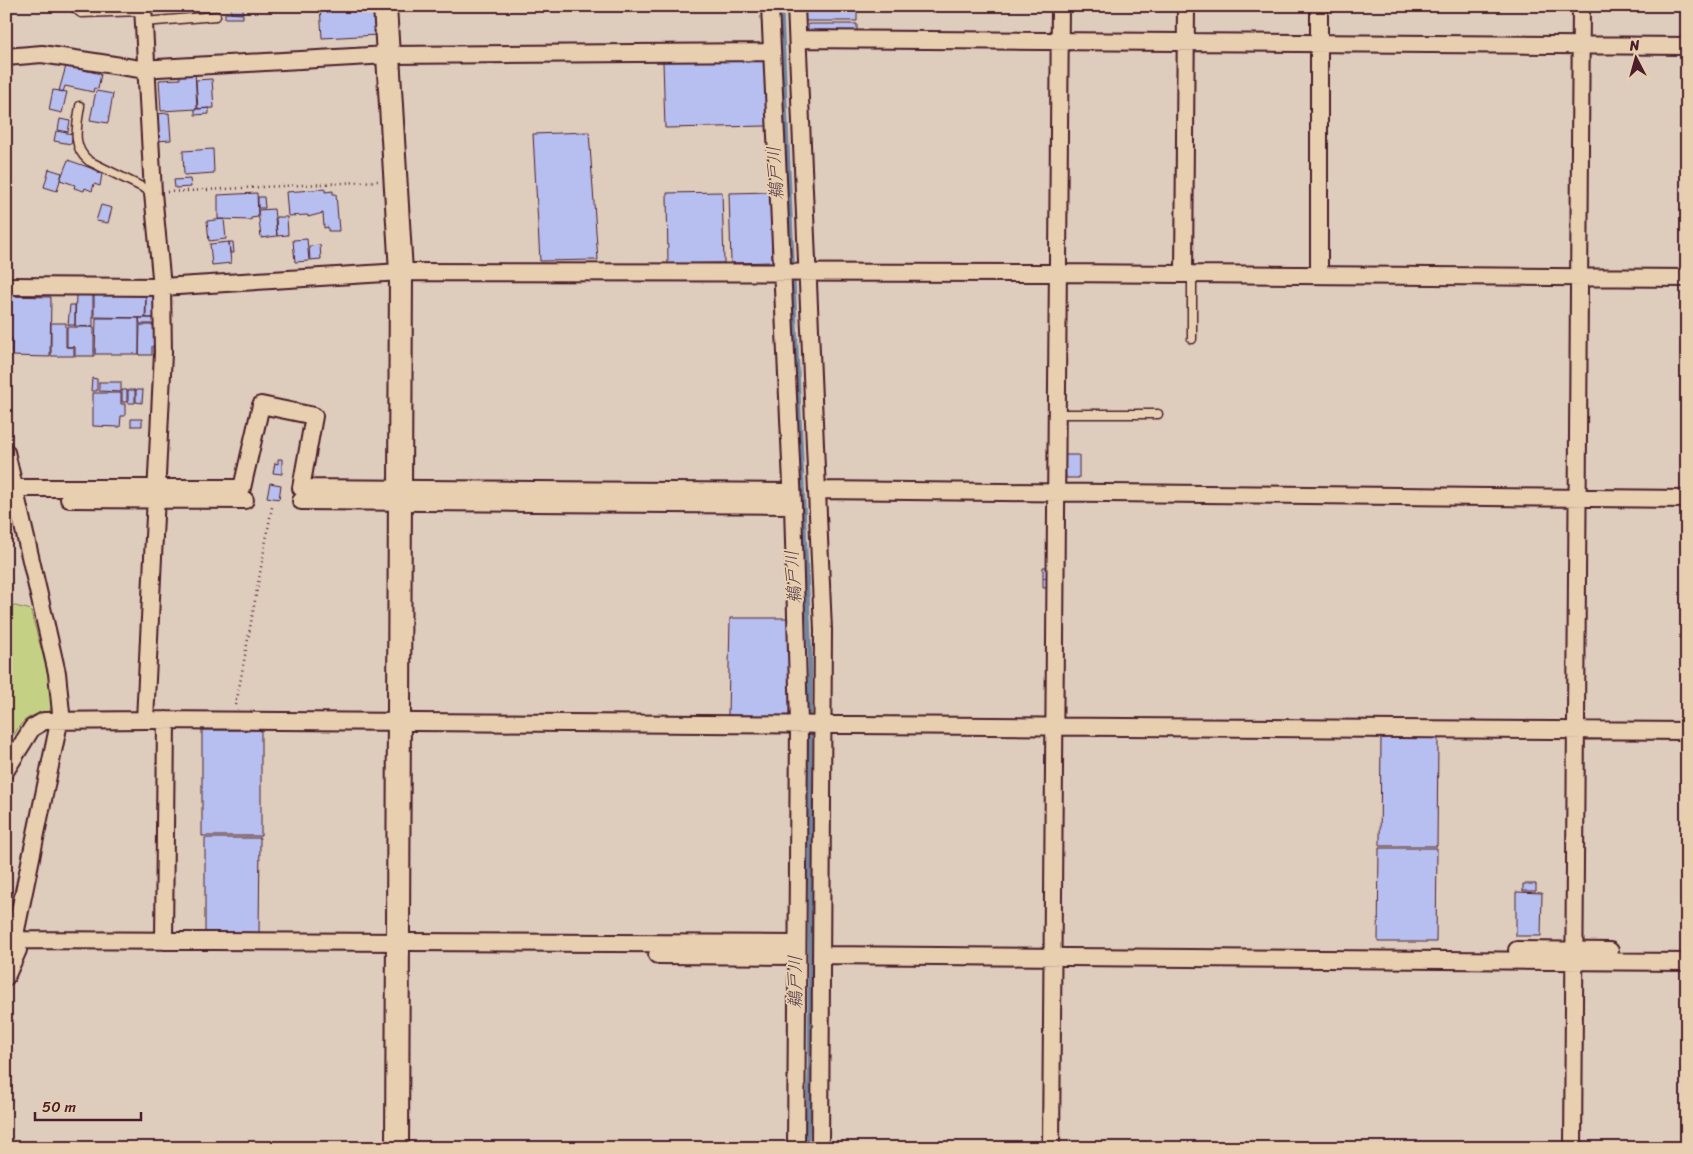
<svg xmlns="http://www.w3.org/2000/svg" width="1693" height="1154" viewBox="0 0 1693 1154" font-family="Sriracha,'Klee One',sans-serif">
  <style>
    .green { fill: #c4d084; stroke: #877858 }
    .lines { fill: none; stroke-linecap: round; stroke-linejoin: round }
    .stream { stroke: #71869f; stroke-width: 4.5 }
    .building { fill: #b7bff0; stroke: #4a1f2b }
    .lane-casing { stroke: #4a1f2b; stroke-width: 11 }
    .street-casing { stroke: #4a1f2b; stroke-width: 20 }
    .secondary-casing { stroke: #4a1f2b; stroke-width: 26 }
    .path { stroke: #4a1f2b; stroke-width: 2.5; stroke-dasharray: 1 4; stroke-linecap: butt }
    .lane { stroke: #e8cfb0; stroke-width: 8 }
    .street { stroke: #e8cfb0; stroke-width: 16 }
    .secondary { stroke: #e8cfb0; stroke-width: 22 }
    .labels { text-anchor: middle; stroke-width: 4; stroke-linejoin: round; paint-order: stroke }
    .water-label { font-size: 18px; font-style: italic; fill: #543948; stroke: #e8cfb0 }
  </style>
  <rect width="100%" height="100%" fill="#deccbd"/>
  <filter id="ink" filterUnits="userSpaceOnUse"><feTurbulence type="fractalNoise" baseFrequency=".02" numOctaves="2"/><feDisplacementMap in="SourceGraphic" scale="10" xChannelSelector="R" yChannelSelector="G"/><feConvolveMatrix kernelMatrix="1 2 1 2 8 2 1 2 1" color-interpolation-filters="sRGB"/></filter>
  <g filter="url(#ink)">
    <path class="green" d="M6,604L28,609L31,612L48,673L52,707L48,713C30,714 23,719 14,735L6,734Z"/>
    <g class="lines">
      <path class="stream" d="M781,6L810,655V1069L807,1148
        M6,950L9,934"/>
    </g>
    <path class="building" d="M194,6H209V11Z
      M231,6H243V13H231Z
      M320,6H376L378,35L322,38Z
      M806,6H857V21H805Z
      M225,13L243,14V18H225Z
      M808,24H857V33H808Z
      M766,59L767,126L665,128L663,61Z
      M66,66L101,74L98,89L94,88L93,92L65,86L63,92L59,91Z
      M195,71L197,109L161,111L159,80L180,79V72Z
      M212,79L214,108L198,109L196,80Z
      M53,90L67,92L62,113L49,110Z
      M96,91L113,94L108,123L90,120Z
      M209,108V114L195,115V109Z
      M169,113L171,140L156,141L155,114Z
      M60,119L70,121L68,132L58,130Z
      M56,131L73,134L71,144L54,141Z
      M589,132L598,260L540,261L533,134Z
      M213,149L214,173L184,175L183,151Z
      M68,160L99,171L98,173L102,174L100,186L94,184L92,191L85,188L84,191L74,188L75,185L60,180Z
      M49,169L62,173L57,191L44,187Z
      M190,179L191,187L175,188L174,180Z
      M325,189V192L333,191V194H336L339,231H328V227L324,228L323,213L308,217V215L288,216L286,192Z
      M722,192L724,263L668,264L667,193Z
      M771,192L772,262L731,263L729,193Z
      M257,193L258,217L251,218V220L218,219V195Z
      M258,197H264L265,208H258Z
      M101,205L112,208L108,223L96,221Z
      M274,209L277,236L261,238L258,210Z
      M276,217H287L288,235L277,236Z
      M224,219L226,239L209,241L207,221Z
      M307,239L309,261L295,262L293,240Z
      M229,242H233L234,253H230Z
      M229,242L231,263L212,265L210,244Z
      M320,245L321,259L310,260L309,246Z
      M76,294H93V327L75,326Z
      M94,295L146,296L145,318L94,317Z
      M6,296L51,297L50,357L11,356L12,338L6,339Z
      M146,296H154V318H146Z
      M70,305H75V325H68Z
      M96,318H139V354H95Z
      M139,318H154V324H140Z
      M51,323H66V347H74V356H51Z
      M140,325H158V346H152V355H139Z
      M67,327H94V356H75V347H67Z
      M7,339H11V352L7,351Z
      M92,378L97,379V391H91Z
      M99,382H121V392L99,391Z
      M122,390H127V402H122Z
      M128,390H135V403H128Z
      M136,390H143L142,403L136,402Z
      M93,393H121V404H125V416H121L120,427L93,426Z
      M131,419H142V426H131Z
      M1065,455H1079V478H1066Z
      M278,459H282V474L273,473L275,463L278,464Z
      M270,483L281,485L279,499L267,497Z
      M1043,567H1048V578H1043Z
      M1043,578H1048V588H1043Z
      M730,618H791L789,716L728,715Z
      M202,730H261V836H202Z
      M1381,737L1438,738L1437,846H1380Z
      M205,838H260L259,935H205Z
      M1379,848H1437L1436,942H1378Z
      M1523,884H1536V891H1523Z
      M1516,892L1542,893L1541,936H1516Z"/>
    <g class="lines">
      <defs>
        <path id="lane" d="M72,6L81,13L143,11
          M144,22L216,16
          M80,106C77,126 71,147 89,161L152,192
          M1192,339V274
          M1057,414H1158"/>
        <path id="street" d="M143,6L153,193L162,287L163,353L145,720
          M770,6L793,505L799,724L796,1148
          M796,6L823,630L820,1148
          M798,39L1687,46
          M6,57L42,54L140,69L388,55L772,52
          M1184,274L1186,6
          M1319,275V6
          M6,286L162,287L401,272L1058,273L1687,278
          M6,452L57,673L61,713L16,930L18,950L6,977
          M14,488H242L261,405L314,416L301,488L792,492
          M817,490L1687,499
          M69,499L245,500
          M301,501L793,505
          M6,770L32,728L44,721L145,720L1687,731
          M17,940L797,944
          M164,941L166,720
          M1517,950L1610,951
          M657,955L797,956
          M822,955L1687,962
          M1051,1148L1060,6
          M1573,1148L1581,6"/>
        <path id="secondary" d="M385,6L401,272L397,1148"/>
      </defs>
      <use href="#lane" class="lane-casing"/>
      <use href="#street" class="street-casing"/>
      <use href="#secondary" class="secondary-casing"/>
      <path class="path" d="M167,192L379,181
        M236,705L272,507"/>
      <use href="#lane" class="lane"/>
      <use href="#street" class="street"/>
      <use href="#secondary" class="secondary"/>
    </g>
  </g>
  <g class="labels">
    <g class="water-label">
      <text transform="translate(775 173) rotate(-93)" y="6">鵜戸川</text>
      <text transform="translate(793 577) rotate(-93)" y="6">鵜戸川</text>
      <text transform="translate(795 982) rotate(-90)" y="6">鵜戸川</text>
    </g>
  </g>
  <rect width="1693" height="1154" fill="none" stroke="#e8cfb0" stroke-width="25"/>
  <rect x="12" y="12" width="1668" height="1129" fill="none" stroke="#4a1f2b" stroke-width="2" filter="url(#ink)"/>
  <g transform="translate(1636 58) rotate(354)" stroke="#e8cfb0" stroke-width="4" paint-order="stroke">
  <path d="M0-4L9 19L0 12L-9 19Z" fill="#4a1f2b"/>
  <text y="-8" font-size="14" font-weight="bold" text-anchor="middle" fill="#4a1f2b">N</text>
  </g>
  <path d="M35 1112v8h106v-8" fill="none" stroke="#4a1f2b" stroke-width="2.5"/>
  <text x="42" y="1112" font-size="15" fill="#4a1f2b" stroke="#e8cfb0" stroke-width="4" paint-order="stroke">50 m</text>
</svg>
